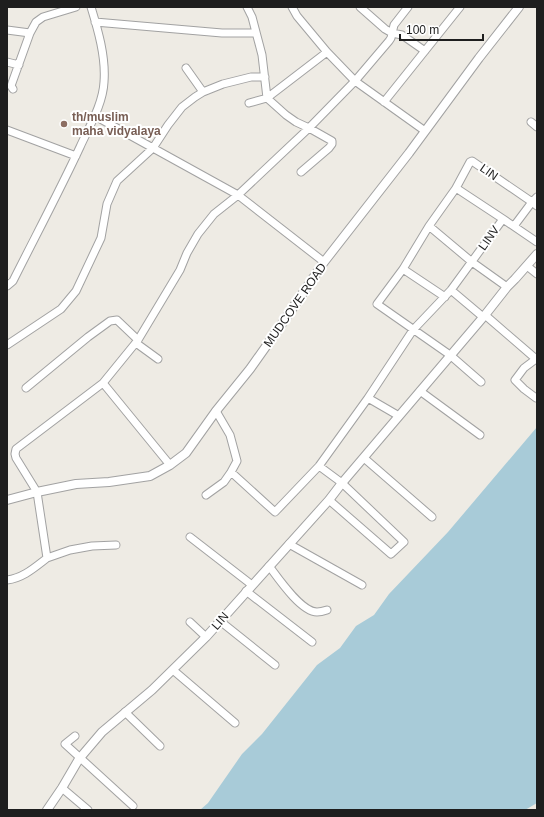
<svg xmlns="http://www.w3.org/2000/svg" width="544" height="817" viewBox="0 0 544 817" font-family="Helvetica,sans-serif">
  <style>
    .water { fill: #a8cbd8 }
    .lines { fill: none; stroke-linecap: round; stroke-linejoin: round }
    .minor-casing { stroke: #a2a2a2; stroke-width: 9 }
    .tertiary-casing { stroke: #a2a2a2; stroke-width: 10 }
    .minor { stroke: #fff; stroke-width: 7 }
    .tertiary { stroke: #fff; stroke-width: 8 }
    .education-dot { fill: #8d6e63; stroke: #fff; stroke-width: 1.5 }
    .labels { text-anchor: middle; stroke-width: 4; stroke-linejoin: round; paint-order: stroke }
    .education-label { font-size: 12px; font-weight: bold; fill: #785e54; stroke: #fff; text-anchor: start }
    .street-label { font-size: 12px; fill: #1e1e1e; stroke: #fff }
  </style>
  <rect width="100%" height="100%" fill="#eeebe4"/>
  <path class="water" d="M537,427V803L525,810H200L208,803L242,754L262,734L317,665L340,648L356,626L374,615L389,594L448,532Z"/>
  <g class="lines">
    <defs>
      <path id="minor" d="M247,7L252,17L262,55L267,98L286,115L296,122L309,128L332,141V144L329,148L301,172
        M292,7L297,16L327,52L355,81L425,131
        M360,7L385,29L392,33L402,35L425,51
        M95,22L222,33H255
        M7,30L30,33
        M7,62L19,65
        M186,68L203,92
        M13,89L11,86L12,83L30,33L36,22L43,17L76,7
        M384,102L460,7
        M249,103L267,98L327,52
        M95,116L238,195L324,262
        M531,122L537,127
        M7,130L76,156
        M456,188L470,162L472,161L532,202L514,226
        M537,197L532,202L537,206
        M429,226L456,188L503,219
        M527,266L537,274
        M403,269L445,297
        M7,286L13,281C35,237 59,192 80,147C89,127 103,104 104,82C106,57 98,30 91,7
        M451,290L483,317
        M485,315L536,359L524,368L515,380L524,389L536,398
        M136,343L158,359
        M7,345L61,309L76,291L101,238L107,204L117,181L153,148L168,125L182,107L195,97L203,92L223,84L251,77H265
        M481,382L450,355L377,304L403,269L429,226L472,262L507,287
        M103,383L170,465
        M26,388L88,337L110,321L117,320L138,340
        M420,391L480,435
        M399,416L368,398L413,330L451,290L503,219L537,242
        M364,458L432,517
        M319,466L342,483L404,542L391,554L329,500
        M231,472L275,512L319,466L368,398
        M206,495L224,482L231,472L237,461L230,435L216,411
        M190,537L252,585
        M289,544L362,585
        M116,545L92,546L70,550L47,558L37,492L16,458L15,454L16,449L103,383L138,340L180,270L187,253L198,234L214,214L238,195L309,128L355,81L389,41L391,38L394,25L408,7
        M269,566C278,578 301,612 317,612C320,612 324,611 327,610
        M7,580C23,578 34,568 47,558
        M246,591L312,642
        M220,621L275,665
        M190,622L206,637
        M173,670L235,723
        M125,712L160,746
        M75,736L65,744L133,806
        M62,788L88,810"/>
      <path id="tertiary" d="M7,500L37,492L76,484L109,482L150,476L170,465L186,453L216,411L250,369L279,328L324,262L409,153L479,58L519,7
        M47,810L62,788L79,759L102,732L152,690L206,637L329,500L342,483L485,315L507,287L515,279L537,254"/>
    </defs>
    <use href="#minor" class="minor-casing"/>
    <use href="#tertiary" class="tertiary-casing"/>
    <use href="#minor" class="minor"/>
    <use href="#tertiary" class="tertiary"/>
  </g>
  <circle class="education-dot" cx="64" cy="124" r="4"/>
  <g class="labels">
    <g class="education-label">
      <text x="72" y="121">th/muslim<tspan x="72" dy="14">maha vidyalaya</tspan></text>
    </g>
    <g class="street-label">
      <text transform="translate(489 172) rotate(35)" y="4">LIN</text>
      <text transform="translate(489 238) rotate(-55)" y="4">LINV</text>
      <text transform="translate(295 305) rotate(-55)" y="4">MUDCOVE ROAD</text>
      <text transform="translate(220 621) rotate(-49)" y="4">LIN</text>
    </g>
  </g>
  <rect width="544" height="817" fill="none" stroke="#1e1e1e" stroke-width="16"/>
  <path d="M400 34v6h83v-6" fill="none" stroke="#1e1e1e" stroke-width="2"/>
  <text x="406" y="34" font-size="12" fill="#1e1e1e" stroke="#ffffff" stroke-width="3" paint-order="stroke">100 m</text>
</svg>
